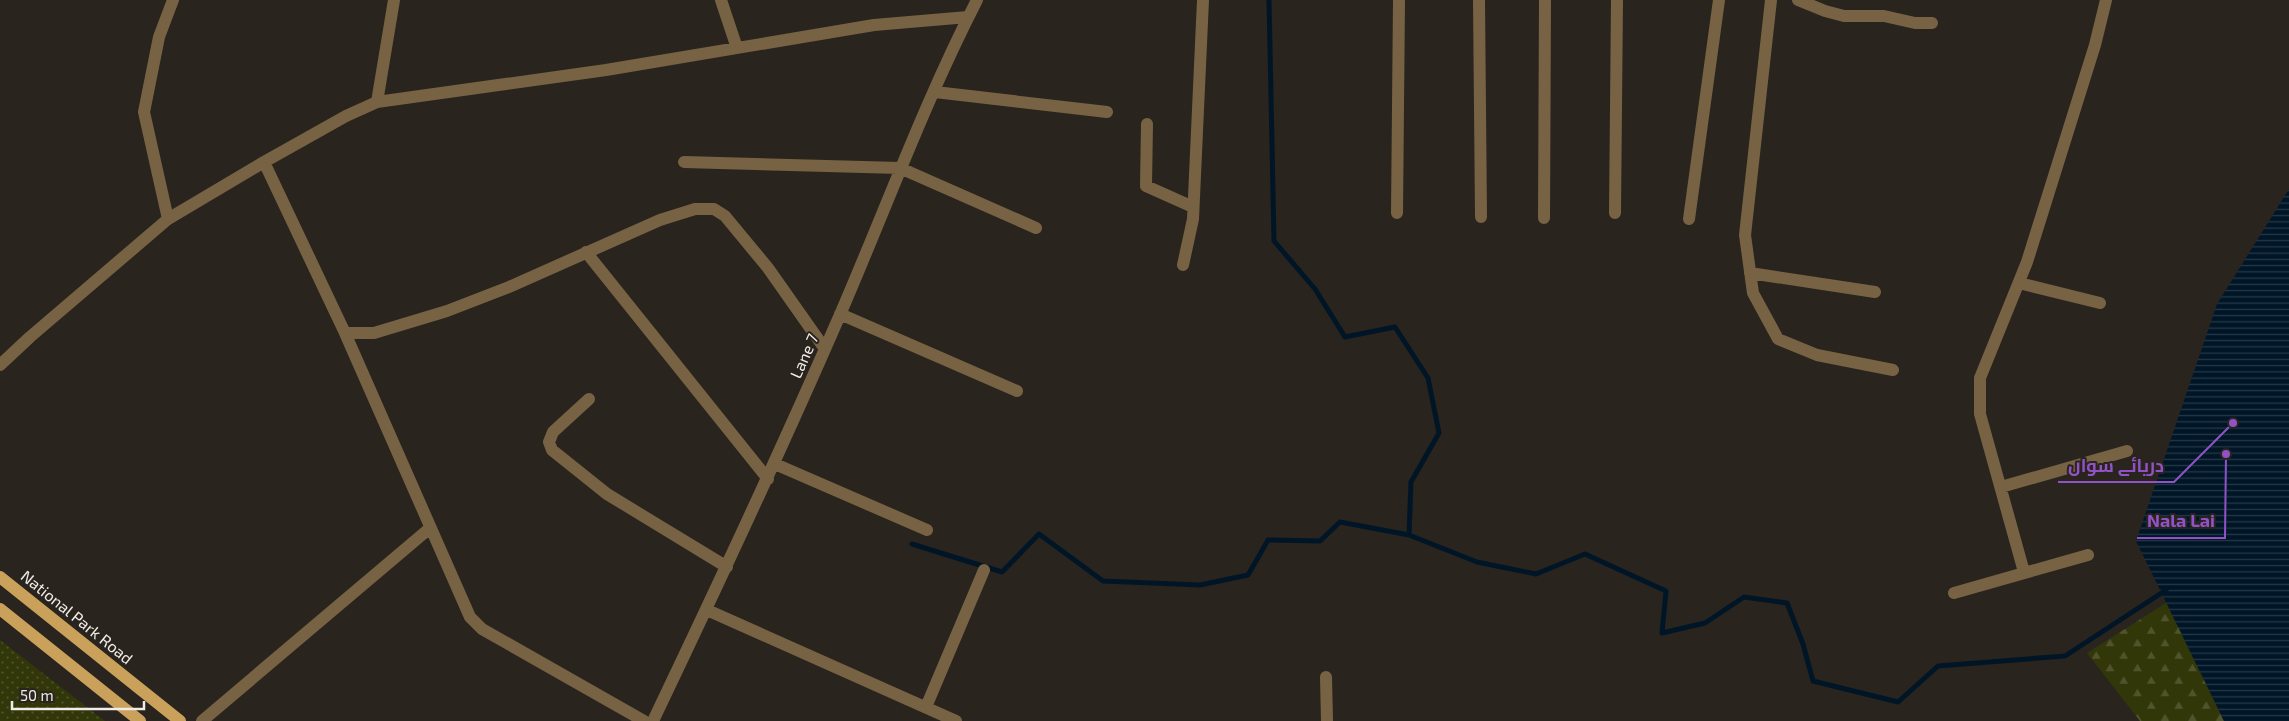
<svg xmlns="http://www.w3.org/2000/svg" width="2289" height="721" viewBox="0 0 2289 721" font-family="'Exo 2',Cairo,sans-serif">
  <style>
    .green { fill: url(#green-dots) }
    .forest { fill: url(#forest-firs) }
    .water { fill: url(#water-rules) }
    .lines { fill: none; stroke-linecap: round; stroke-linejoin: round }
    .stream { stroke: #001627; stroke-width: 5 }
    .minor { stroke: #776343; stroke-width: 12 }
    .major { stroke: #c9a15b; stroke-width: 12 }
    .labels { text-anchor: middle; stroke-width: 4; stroke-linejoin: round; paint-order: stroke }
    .street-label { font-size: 16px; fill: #f0ece8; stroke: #2a241e }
    .leader { fill: none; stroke: #9252c7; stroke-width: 2 }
    .callout-dot { fill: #9252c7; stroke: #2a241e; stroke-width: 2 }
    .callout-label { font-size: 18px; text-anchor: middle; font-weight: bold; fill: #9252c7; stroke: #2a241e; stroke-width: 4; stroke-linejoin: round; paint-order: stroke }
  </style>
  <defs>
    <pattern id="green-dots" width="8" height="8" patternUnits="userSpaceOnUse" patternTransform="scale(1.25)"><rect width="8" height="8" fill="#313709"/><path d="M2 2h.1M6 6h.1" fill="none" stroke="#4f542d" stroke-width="1.8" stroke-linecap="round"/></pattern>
    <pattern id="forest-firs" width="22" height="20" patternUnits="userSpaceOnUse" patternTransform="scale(1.25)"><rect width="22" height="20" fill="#313709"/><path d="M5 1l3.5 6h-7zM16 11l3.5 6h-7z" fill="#4f542d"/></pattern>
    <pattern id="water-rules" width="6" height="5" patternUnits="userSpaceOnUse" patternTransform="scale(1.25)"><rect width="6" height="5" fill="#001627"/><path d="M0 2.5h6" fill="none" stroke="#263846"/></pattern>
  </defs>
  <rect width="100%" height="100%" fill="#2a241e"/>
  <path class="green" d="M0,640L105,721H0Z"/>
  <path class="forest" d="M2177,596L2253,721H2140L2087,653Z"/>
  <path class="water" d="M2289,189V721H2224L2136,541L2217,304Z"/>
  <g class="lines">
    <path class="stream" d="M1269,0L1274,241L1315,289L1345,337L1395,327L1428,378L1439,433L1411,482L1409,535L1477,562L1536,574L1585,554L1666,591L1662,633L1705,623L1744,597L1787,603L1803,644L1813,681L1898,702L1938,666L2065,656L2166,590
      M912,544L1002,572L1039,534L1103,581L1200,585L1248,575L1268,540L1320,541L1340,522L1409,535"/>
    <path class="minor" d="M721,0L737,48
      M1479,0L1481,217
      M1771,0L1745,235L1753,293L1778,339L1817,355L1893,370
      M1798,0L1825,11L1844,16H1884L1915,23H1932
      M935,92L1107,112
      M377,102L394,0
      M1147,124L1146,186L1193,207
      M264,162L345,333L470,617L482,629L644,721
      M684,162L900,168L1036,228
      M1397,213L1399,0
      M1615,213L1617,0
      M1544,218L1545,0
      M168,219L144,112L159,37L173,0
      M1689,219L1719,0
      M586,252L768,479
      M1183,265L1193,219L1203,0
      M1750,273L1875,292
      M2019,283L2100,303
      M840,314L1017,391
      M345,333H374L447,311L509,287L660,220L695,209H714L725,216L768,268L825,349
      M0,365L30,337L168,219L264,162L346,116L377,102L606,70L874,25L968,17
      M589,399L553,432L549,442L552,450L607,494L727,567
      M775,464L927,530
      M2001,487L2127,451
      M2024,572L1980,414V378L2027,262L2095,45L2106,0
      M1954,593L2088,555
      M707,610L956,721
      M1326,677L1327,721
      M926,707L984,570
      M202,721L430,528
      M653,721C717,587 780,453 839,317C885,211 924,103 977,0"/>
    <path class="major" d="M0,577L180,721
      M0,609L140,721"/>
  </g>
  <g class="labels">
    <g class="street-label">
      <text transform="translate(804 356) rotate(-66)" y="6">Lane 7</text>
      <text transform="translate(77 617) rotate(39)" y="6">National Park Road</text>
    </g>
  </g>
  <path class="leader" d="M2233 423L2174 482H2058M2226 454L2225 538H2137"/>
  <g class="callout-dot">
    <circle cx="2233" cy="423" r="5"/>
    <circle cx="2226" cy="454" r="5"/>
  </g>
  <g class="callout-label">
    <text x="2116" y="472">دریائے سواں</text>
    <text x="2181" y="527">Nala Lai</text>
  </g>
  <path d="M12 701v8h132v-8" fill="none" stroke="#f0ece8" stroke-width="2.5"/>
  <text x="20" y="701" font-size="15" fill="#f0ece8" stroke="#2a241e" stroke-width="4" paint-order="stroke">50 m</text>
</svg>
